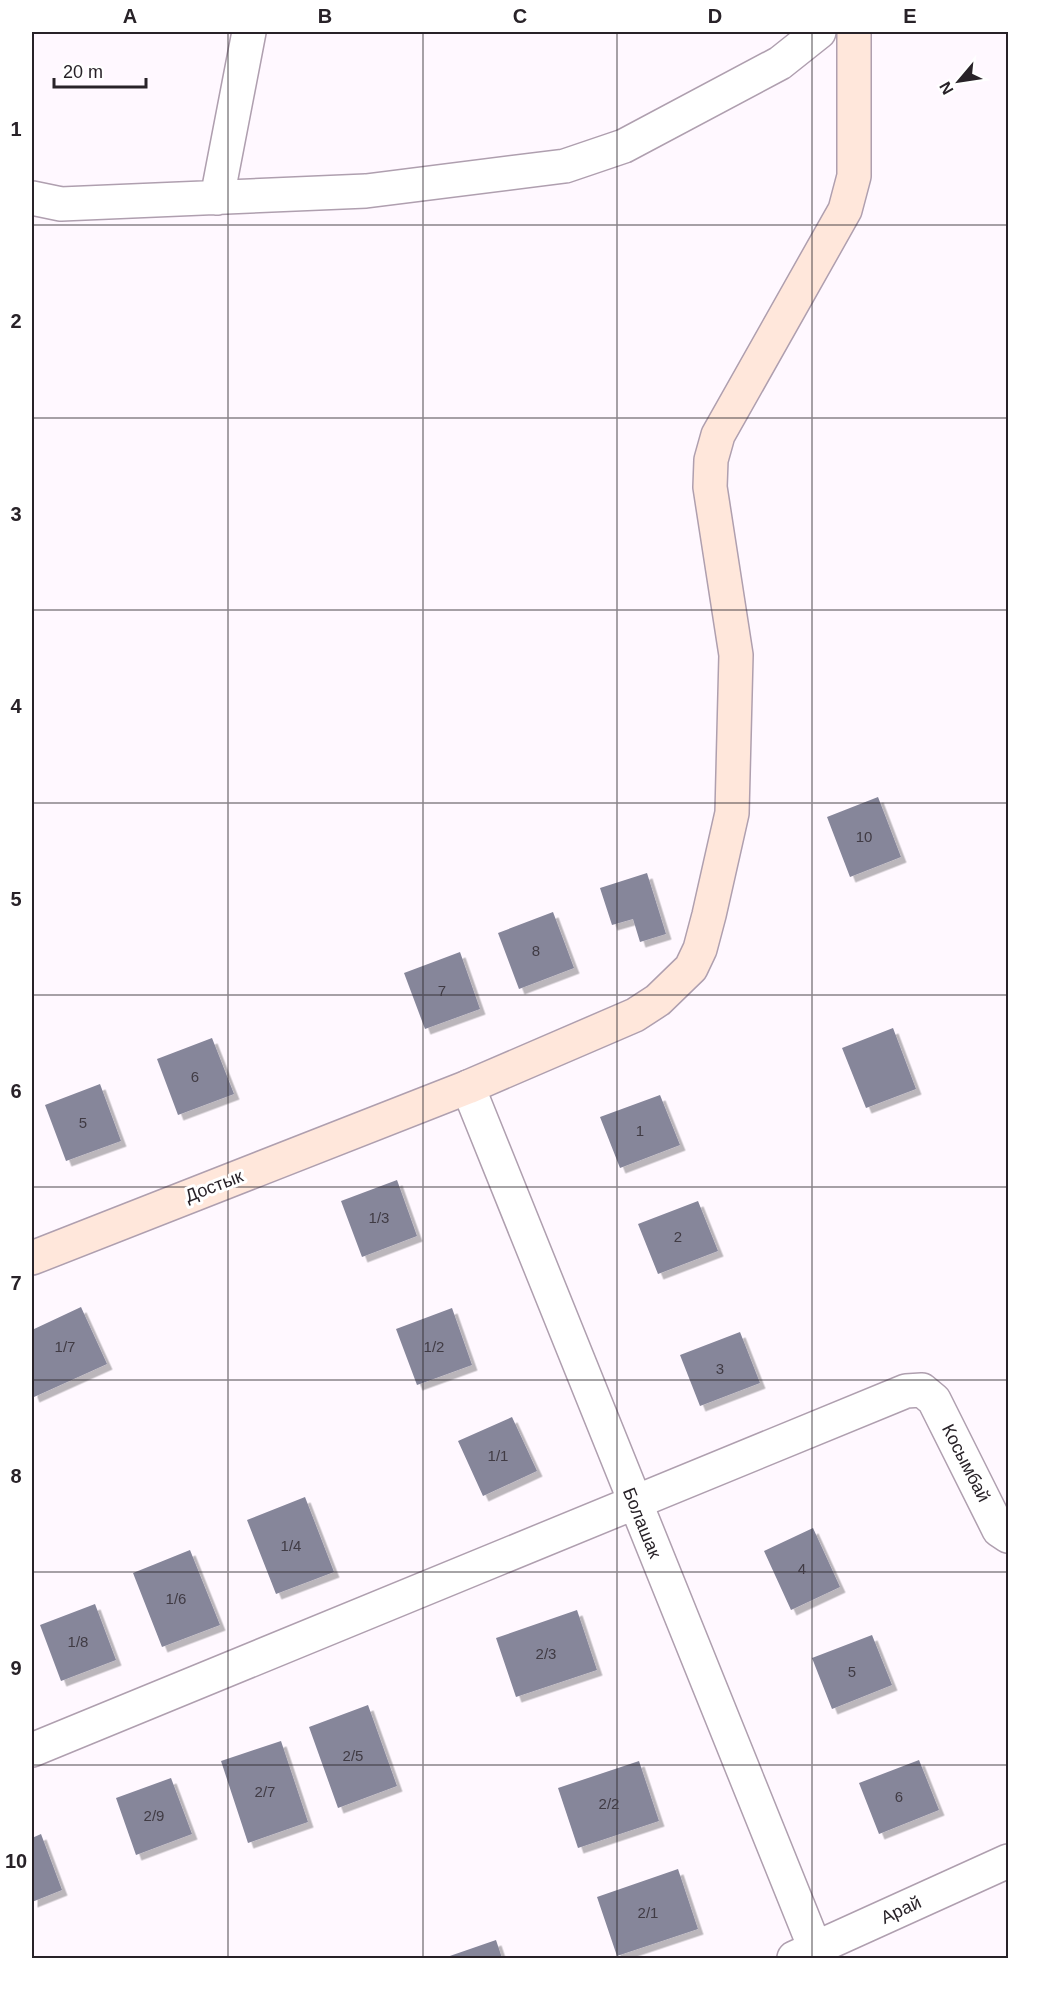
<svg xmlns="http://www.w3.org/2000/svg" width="1040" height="1990" viewBox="0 0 1040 1990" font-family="Helvetica,sans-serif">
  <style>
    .building { fill: #86869a; filter: url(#shadow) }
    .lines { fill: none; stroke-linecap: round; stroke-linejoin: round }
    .street-casing { stroke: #af9faf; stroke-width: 36 }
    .secondary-casing { stroke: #af9faf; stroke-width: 36 }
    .street { stroke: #fff; stroke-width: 33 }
    .secondary { stroke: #ffe7db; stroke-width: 33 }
    .grid { fill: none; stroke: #282228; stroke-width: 1.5; stroke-opacity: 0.55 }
    .labels { text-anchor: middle; stroke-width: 6; stroke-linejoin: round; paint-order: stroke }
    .number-label { font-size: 15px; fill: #403b44 }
    .street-label { font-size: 18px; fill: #282228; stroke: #fff }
    .neatline { fill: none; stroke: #282228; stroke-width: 2 }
    .grid-label { font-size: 20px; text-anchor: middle; font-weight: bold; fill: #282228 }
  </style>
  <defs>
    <filter id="shadow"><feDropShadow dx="5.5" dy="5.5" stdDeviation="0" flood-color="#0004"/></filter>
  </defs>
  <rect width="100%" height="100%" fill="#fff8ff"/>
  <path class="building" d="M878,797L901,857L850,877L827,817Z
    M647,873L666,934L640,942L633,919L612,925L600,888Z
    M553,912L574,968L519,989L498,933Z
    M460,952L480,1009L425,1029L404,973Z
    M893,1028L916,1089L866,1108L842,1048Z
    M212,1038L234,1094L178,1115L157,1059Z
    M100,1084L121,1141L66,1161L45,1105Z
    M660,1095L680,1145L620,1168L600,1117Z
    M397,1180L417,1236L362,1257L341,1201Z
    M698,1201L718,1251L658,1274L638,1224Z
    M81,1307L107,1364L34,1397L32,1392V1330Z
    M452,1308L472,1365L417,1385L396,1329Z
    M740,1332L760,1383L700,1406L680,1355Z
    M512,1417L537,1471L483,1496L458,1441Z
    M305,1497L334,1572L276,1594L247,1520Z
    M813,1528L840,1587L791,1610L764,1551Z
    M190,1550L220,1625L162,1647L133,1573Z
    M95,1604L116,1660L61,1681L40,1625Z
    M577,1610L597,1670L516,1697L496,1638Z
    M872,1635L892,1685L832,1709L812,1658Z
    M368,1705L397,1786L338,1808L309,1727Z
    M281,1741L308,1822L248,1843L221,1761Z
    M919,1760L939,1810L879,1834L859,1783Z
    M639,1761L659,1821L578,1848L558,1788Z
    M171,1778L192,1834L136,1855L116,1798Z
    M41,1834L62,1890L32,1902V1838Z
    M678,1869L698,1929L617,1956L597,1897Z
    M496,1940L502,1958H444Z"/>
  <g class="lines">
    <defs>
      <path id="street" d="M32,198L61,204L366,191L565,166L624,146L780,63L819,32
        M217,198L249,32
        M468,1087L819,1958
        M32,1750L906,1391L922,1390L934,1400L999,1530L1008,1536
        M794,1958L1008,1861"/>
      <path id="secondary" d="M32,1258L468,1087L635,1015L658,1000L691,968L700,949L709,915L732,813L736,655L710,487L711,460L718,435L845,210L854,176V32"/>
    </defs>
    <use href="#street" class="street-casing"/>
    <use href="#secondary" class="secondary-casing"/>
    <use href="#street" class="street"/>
    <use href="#secondary" class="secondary"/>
  </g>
  <path class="grid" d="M228,32V1958M423,32V1958M617,32V1958M812,32V1958M32,225H1008M32,418H1008M32,610H1008M32,803H1008M32,995H1008M32,1187H1008M32,1380H1008M32,1572H1008M32,1765H1008"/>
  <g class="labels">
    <g class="number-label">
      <text x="864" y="842">10</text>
      <text x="536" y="956">8</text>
      <text x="442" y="996">7</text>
      <text x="195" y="1082">6</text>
      <text x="83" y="1128">5</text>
      <text x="640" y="1136">1</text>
      <text x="379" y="1223">1/3</text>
      <text x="678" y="1242">2</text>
      <text x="65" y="1352">1/7</text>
      <text x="434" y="1352">1/2</text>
      <text x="720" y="1374">3</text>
      <text x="498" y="1461">1/1</text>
      <text x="291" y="1551">1/4</text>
      <text x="802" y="1574">4</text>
      <text x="176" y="1604">1/6</text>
      <text x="78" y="1647">1/8</text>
      <text x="546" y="1659">2/3</text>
      <text x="852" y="1677">5</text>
      <text x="353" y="1761">2/5</text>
      <text x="265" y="1797">2/7</text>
      <text x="899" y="1802">6</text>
      <text x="609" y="1809">2/2</text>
      <text x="154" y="1821">2/9</text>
      <text x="648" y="1918">2/1</text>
    </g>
    <g class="street-label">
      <text transform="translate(214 1186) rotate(-21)" y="6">Достык</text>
      <text transform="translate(966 1463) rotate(63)" y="6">Косымбай</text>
      <text transform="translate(642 1523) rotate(68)" y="6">Болашак</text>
      <text transform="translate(901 1910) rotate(-25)" y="6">Арай</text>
    </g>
  </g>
  <rect width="1040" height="1990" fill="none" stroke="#ffffff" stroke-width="66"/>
  <g transform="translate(959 81) rotate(241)" stroke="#ffffff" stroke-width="4.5" paint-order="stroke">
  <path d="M0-4.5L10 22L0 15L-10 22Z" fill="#282228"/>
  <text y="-9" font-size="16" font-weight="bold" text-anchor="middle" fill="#282228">N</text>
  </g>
  <path d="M54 78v9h92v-9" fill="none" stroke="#282228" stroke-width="3"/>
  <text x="63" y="78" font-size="18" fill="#282228" stroke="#ffffff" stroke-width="4.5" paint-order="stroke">20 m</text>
  <rect x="33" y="33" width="974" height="1924" class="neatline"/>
  <g class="grid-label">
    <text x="130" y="23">A</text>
    <text x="325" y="23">B</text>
    <text x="520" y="23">C</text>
    <text x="715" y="23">D</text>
    <text x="910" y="23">E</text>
    <text x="16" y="136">1</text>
    <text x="16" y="328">2</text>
    <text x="16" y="521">3</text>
    <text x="16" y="713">4</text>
    <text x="16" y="906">5</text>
    <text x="16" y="1098">6</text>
    <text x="16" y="1290">7</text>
    <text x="16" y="1483">8</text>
    <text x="16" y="1675">9</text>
    <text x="16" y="1868">10</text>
  </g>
</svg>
